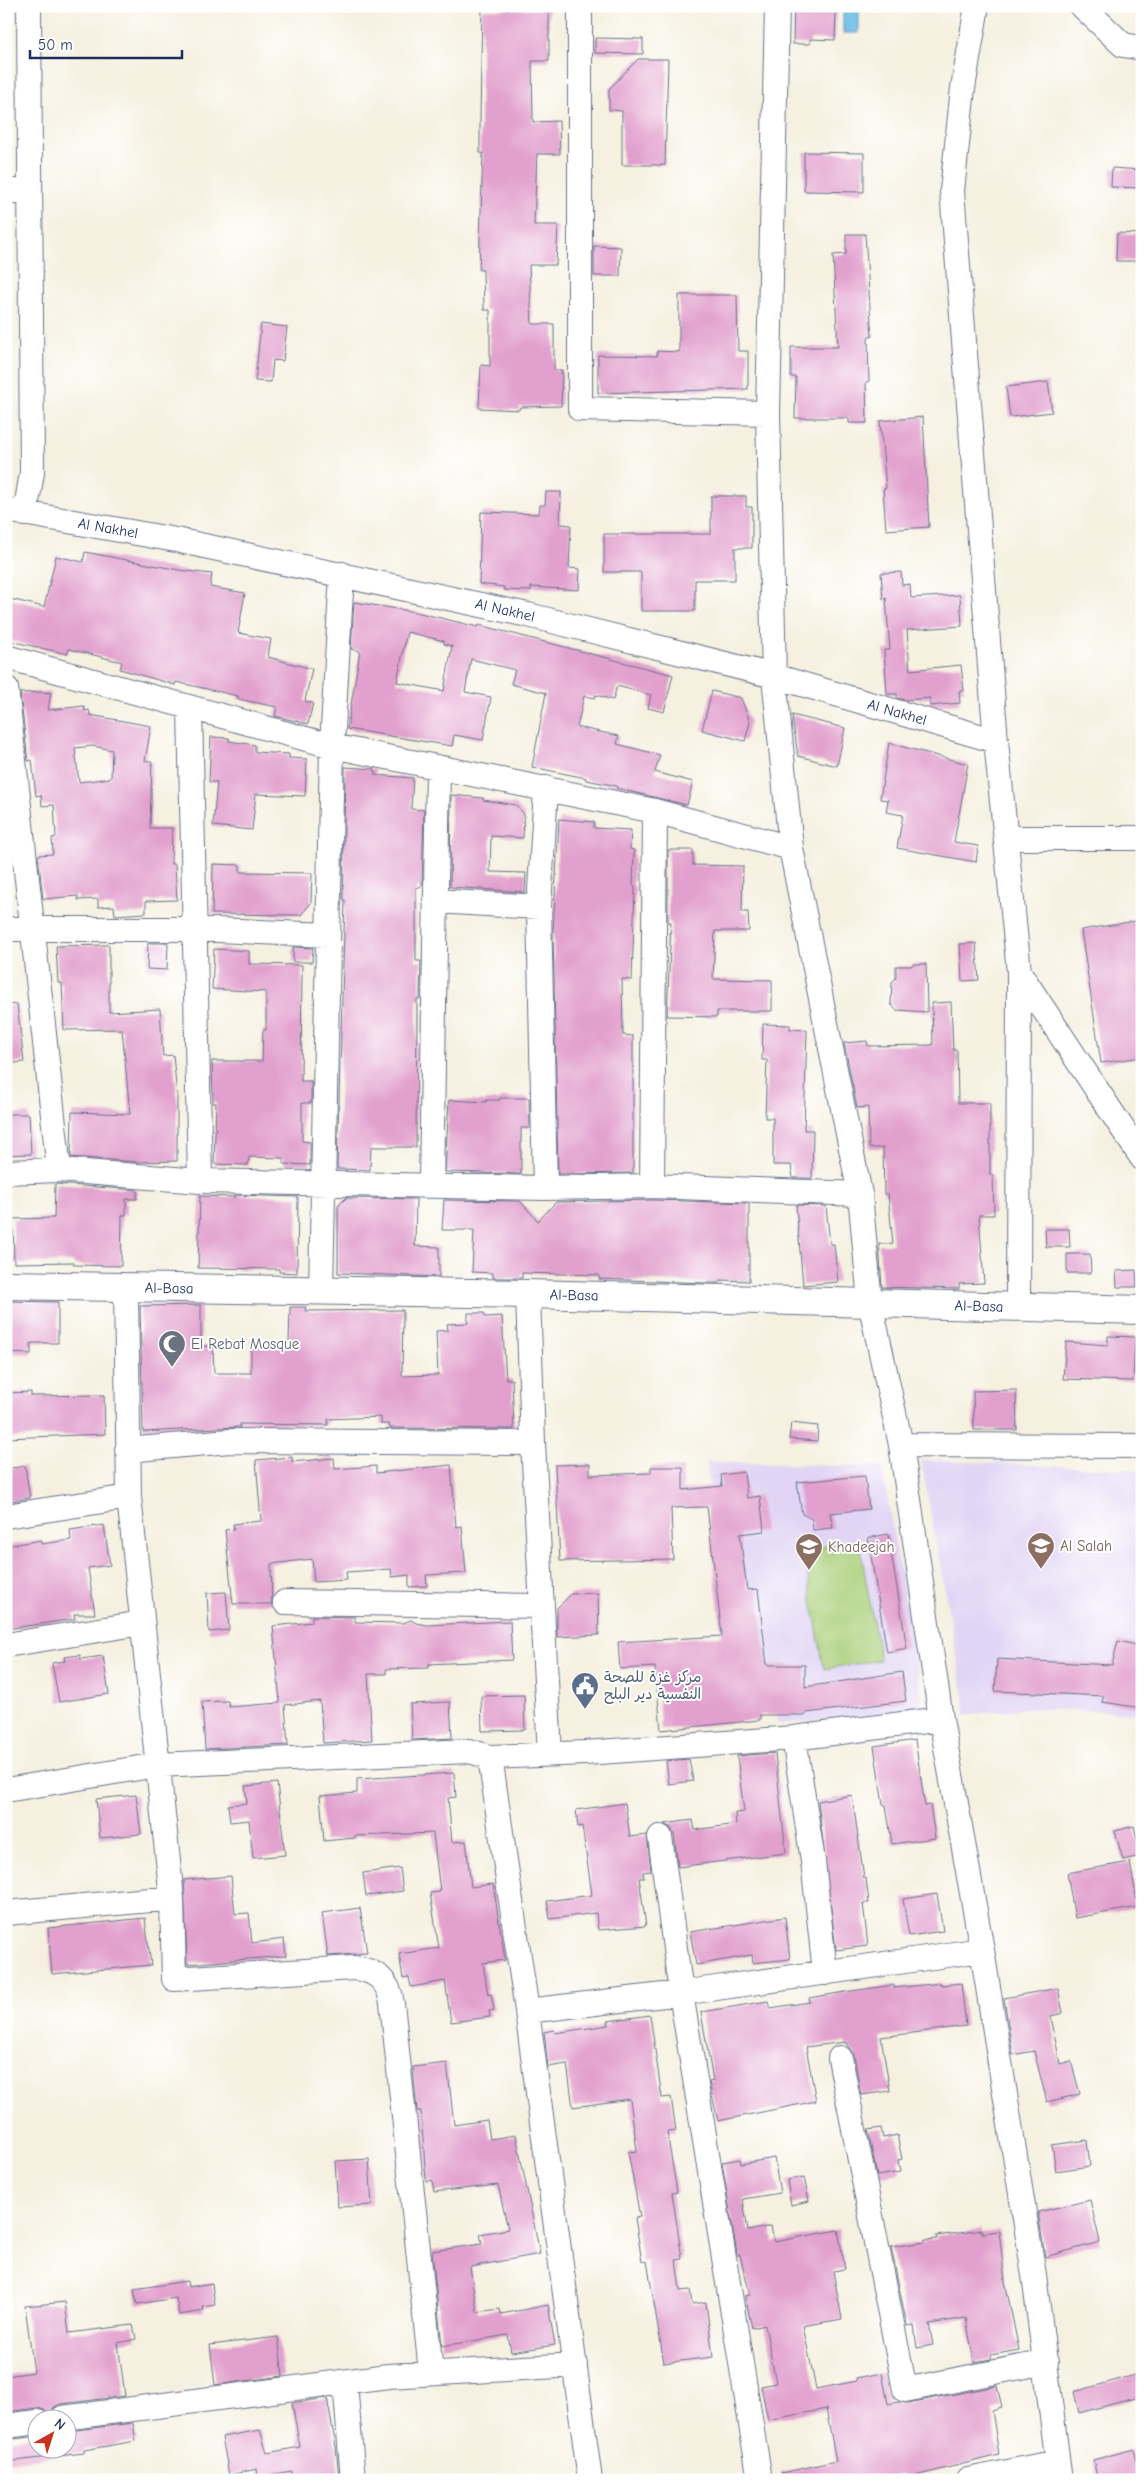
<svg xmlns="http://www.w3.org/2000/svg" width="1148" height="2486" viewBox="0 0 1148 2486" font-family="'Comic Neue','Playpen Sans Arabic',sans-serif">
  <style>
    .built { fill: #e1d4f4 }
    .green { fill: #a9cf78; stroke: #627f6b }
    .water { fill: #6abbe5; stroke: #4275a2 }
    .building { fill: #e2a0ce; fill-rule: evenodd }
    .lines { fill: none; stroke-linecap: round; stroke-linejoin: round }
    .minor-casing { stroke: #67738b; stroke-width: 26 }
    .tertiary-casing { stroke: #67738b; stroke-width: 30 }
    .minor { stroke: #fff; stroke-width: 24 }
    .tertiary { stroke: #fff; stroke-width: 28 }
    .labels { text-anchor: middle; stroke-width: 4; stroke-linejoin: round; paint-order: stroke }
    .street-label { font-size: 15px; fill: #1b2f5e; stroke: #fff }
    .worship-label { font-size: 15px; fill: #5b616d; stroke: #fff; text-anchor: start }
    .education-label { font-size: 15px; fill: #785e54; stroke: #fff; text-anchor: start }
    .service-label { font-size: 15px; fill: #4e5e75; stroke: #fff; text-anchor: start }
  </style>
  <rect width="100%" height="100%" fill="#fff"/>
  <filter id="ink" filterUnits="userSpaceOnUse"><feTurbulence type="fractalNoise" baseFrequency=".02" numOctaves="2"/><feDisplacementMap in="SourceGraphic" scale="10" xChannelSelector="R" yChannelSelector="G"/><feConvolveMatrix kernelMatrix="1 2 1 2 8 2 1 2 1" color-interpolation-filters="sRGB"/></filter>
  <filter id="wash" filterUnits="userSpaceOnUse"><feTurbulence type="fractalNoise" baseFrequency=".0096" numOctaves="4" result="noise"/><feDisplacementMap in="SourceGraphic" scale="20" xChannelSelector="R" yChannelSelector="G"/><feGaussianBlur stdDeviation="1.12" result="paint"/><feColorMatrix in="noise" values="0 0 0 0 0 0 0 0 0 0 0 0 0 0 0 0 0 1.4 0 .05"/><feComposite in="paint" operator="in"/></filter>
  <g filter="url(#wash)">
    <rect width="100%" height="100%" fill="#f5f0df"/>
    <path class="built" d="M921,1460L1142,1470V1713L1029,1708L965,1715L964,1696Z
      M707,1462L882,1467L924,1711L777,1724L773,1675L729,1676Z"/>
    <path class="green" d="M859,1540L880,1660L824,1669L803,1550Z"/>
    <path class="water" d="M843,6H859V33H843Z"/>
    <g id="blocks">
      <path class="building" d="M794,6H810V10L836,11L835,40L810,39V44H793Z
        M482,9H549V61H532L533,122L559,121L560,154H537L534,225H558L556,265H529L532,324H554V370H562L561,406L520,407L519,410L479,408L481,365L490,366V310H484L483,270H479L483,153H480V119Z
        M595,38L643,39V54L595,53Z
        M638,59H668L665,165H622V111L609,110V89Z
        M804,152L864,153V192L804,191Z
        M1112,168L1142,170V188L1111,187Z
        M1117,233L1142,234V261H1116Z
        M846,234H865L872,337H868L869,382H866L867,423H849V418H795L796,377H791V347H838L833,255L846,254Z
        M594,246L621,247L620,276H594Z
        M679,295H737L738,351H748V389L598,393V355L657,356V351L679,352Z
        M261,324L287,327L283,361L273,360L271,382L255,381Z
        M1048,382L1052,412L1010,417L1006,387Z
        M923,417L929,527L886,530L883,489L886,488L880,421Z
        M546,492H561L560,524L571,525L569,568L580,569L579,590L531,587V591L504,590V587L479,584L481,512L539,514L540,505H545Z
        M711,496H746V507H752V548H735V580H695V611H641V572H604V534H711Z
        M85,552L179,570L212,574L210,587L245,593L238,633L271,639L268,657L312,669L305,701L313,703L308,724L275,716L277,707L238,699V696L176,682L175,685L120,669L122,662L69,649L67,654L6,640V598L44,607L56,556L83,562Z
        M901,572L902,585L910,584L911,598L960,595L962,626L907,630L910,670L961,665L964,691H959L960,703L930,706V698L904,700L897,698V694H887L884,650H890L886,598L883,599L881,573Z
        M354,602L416,612L478,627L479,625L673,675L664,712L648,708L651,695L617,686L613,700L596,695L595,698L584,696L577,727L619,736L617,744L660,755L655,772L693,782L687,805L616,788L617,786L586,780V778L532,767L546,693L511,684L515,670L471,659L465,692L491,697L483,740L454,735L452,746L347,729L360,651L351,649ZM407,632L444,641V644L452,646L444,691L397,682Z
        M712,691L741,698L750,722L745,741L702,730Z
        M41,692L51,693L48,710L84,706L85,711L89,710L90,715L151,726L145,761H152L150,828H172L171,864H175L177,900L146,901V913L115,915L114,906L98,907V899L78,900V896L43,899L38,855L53,854L52,838L56,837L54,805L42,806L41,795L36,796L32,760L28,761L20,693ZM93,746L112,750L111,778L79,782L75,748Z
        M792,715L845,728L837,766L798,756Z
        M211,737L229,738V741L255,745V752L289,754V758L307,759L305,796L256,794L252,830L213,826L217,782H209Z
        M889,743L968,764L954,842L978,846L976,862L897,848L903,815L886,812L888,800L880,799Z
        M345,767L375,769V775L413,778L411,809L424,810L422,886L416,888V961H421L420,999H417L416,1147H371L370,1170L338,1169L337,1166L345,900L343,899Z
        M451,795L483,798V800L516,805L524,814L523,838L491,836L490,872L526,873L525,892L450,887Z
        M559,819L594,822V828L631,830L630,849L634,850L633,886H635L632,980L622,979L623,1035L633,1036V1173L558,1174L553,932Z
        M668,850H693V865L743,866L742,912H748L749,931H715L713,979L772,980V1011H717V1017L667,1016L671,922H668Z
        M213,864L240,865V872L312,873L311,903L301,915L212,914Z
        M1142,920V1057L1101,1063L1081,930Z
        M148,943H168L167,970L147,969Z
        M976,943L979,980L962,981L960,944Z
        M109,945V1012L160,1009L163,1056L173,1055L177,1095V1161L138,1162L71,1157L72,1112L130,1114L122,1029L64,1030L62,983H58L56,946Z
        M293,947L313,948L312,962H293Z
        M214,949L249,951V964L302,965L301,1081H311V1103H302V1141L310,1142V1165L284,1164V1158L249,1157L248,1165L214,1164L216,1103H213L212,1061H262L263,1030H266V992L212,989Z
        M913,964H926L927,1012L896,1010L891,1004L892,982L896,978V966H911Z
        M951,1002L953,1050H957L958,1103H990V1175H993L994,1215H979L984,1283L959,1284V1289L882,1287L879,1244H893L888,1194H884L883,1148H869L868,1107L857,1108L844,1043L867,1041L868,1046L933,1045L932,1003Z
        M17,1004L24,1062L6,1064V1005Z
        M763,1024L790,1025V1029L807,1030L804,1130H813L812,1178H793L791,1165H773V1118H765L767,1060H762Z
        M500,1098H529L530,1128H521V1174L445,1172L449,1100L486,1102V1100H500Z
        M6,1114H29L31,1154L6,1155Z
        M55,1184L137,1190V1199H126V1215H122L121,1266L74,1265V1262L14,1263L13,1219L54,1218Z
        M235,1195L298,1197L297,1273L279,1272V1269L198,1268L200,1196L235,1197Z
        M346,1198L416,1199L415,1246L439,1247V1277L338,1273V1206Z
        M444,1200L520,1201L538,1221L556,1202L652,1200L749,1203V1281L720,1280L719,1283H707L599,1279V1275L522,1273V1278H493V1273L472,1272L474,1230H442Z
        M796,1205L826,1206L830,1244H834L838,1282L803,1285Z
        M1045,1229H1069L1070,1247H1046Z
        M1067,1254H1090L1091,1273H1067Z
        M1136,1270L1137,1287H1117L1116,1271Z
        M6,1301L58,1302V1343H31V1354L6,1353Z
        M201,1305V1346H213L214,1373H251V1343L289,1344L290,1307H306L305,1311L403,1310L402,1376L438,1375L436,1331L448,1330L447,1324L468,1323V1313H484L485,1317L502,1316L506,1379H512L514,1429L390,1428L389,1424H381V1417L328,1419V1425L240,1424V1427H236L143,1432L140,1306Z
        M1108,1336L1135,1337L1133,1381L1063,1379L1066,1342L1108,1345Z
        M1016,1390L1017,1430H974L973,1391Z
        M31,1392V1396L104,1395L105,1434L6,1438V1393Z
        M791,1423L818,1426L817,1441L789,1439Z
        M292,1457V1462L334,1458L335,1469L376,1466V1473L451,1465L456,1527L462,1526L466,1573L426,1575L427,1586L409,1587V1575L392,1577L391,1569L346,1572L347,1580L314,1582L312,1559L271,1564L272,1604H233L225,1530L234,1529L233,1524L261,1521L256,1460Z
        M590,1464V1475L651,1473V1467H683V1490L722,1486L721,1475L744,1472L747,1498L760,1496L764,1531L740,1534L747,1590L758,1589L767,1665H805V1687L902,1672L906,1701L806,1713V1715H760V1720L661,1730L655,1667L620,1669L618,1642L722,1636L707,1507L671,1508L673,1559L560,1561L555,1465Z
        M25,1466L30,1498L6,1502V1469Z
        M865,1476L869,1509L830,1513L833,1528L813,1530L812,1519L802,1514L797,1482Z
        M104,1525L110,1565L88,1568L95,1614H74L75,1619L6,1629V1546L41,1540V1544L71,1540L70,1530Z
        M888,1534L907,1648L887,1652L868,1538Z
        M226,1592L229,1630L209,1632L207,1593Z
        M598,1593L599,1635L557,1637V1608L571,1594Z
        M312,1616L355,1617V1622L403,1623L411,1620L416,1623L427,1625L510,1621L512,1660L429,1664V1668L386,1669V1674H368L372,1740L323,1743L320,1701L285,1705L288,1745L205,1749L202,1702L228,1701L229,1707L280,1703L273,1626L312,1622Z
        M1118,1641L1142,1646V1708L1102,1702L1104,1696L995,1691L997,1659L1112,1665Z
        M80,1655L81,1659L103,1656L109,1694L59,1702L52,1663L65,1661L64,1657Z
        M524,1695L525,1730L482,1731L481,1696Z
        M450,1702L452,1738L412,1740L410,1704Z
        M915,1740L925,1806L930,1805L935,1838L892,1844L886,1805H883L874,1746Z
        M775,1753L786,1853L678,1867L674,1835L671,1828L664,1824L693,1820L695,1830L736,1824L735,1813L744,1812L737,1756Z
        M689,1759L693,1781L669,1784L666,1761Z
        M454,1773L456,1797L448,1798L452,1842L466,1841L471,1887L493,1884L505,1960L483,1963L488,1995L491,1994L494,2010L489,2011L490,2017L451,2022L445,1981L411,1987L409,1977L403,1978L399,1954L439,1948L430,1893L440,1892L433,1833L355,1836V1838L324,1841L320,1796L357,1793V1779Z
        M277,1783L285,1855L253,1858L249,1820L230,1822L228,1805L247,1803L245,1786Z
        M136,1795L141,1834L100,1838L96,1799Z
        M852,1795L864,1878H866L869,1903H863L868,1946L836,1950L818,1801Z
        M625,1803L630,1837L647,1835L651,1871L643,1872L644,1878H639L646,1926L598,1930L596,1913L550,1919L547,1901L592,1895L582,1826L578,1827L576,1810Z
        M1134,1826L1141,1856L1123,1860L1115,1831Z
        M1130,1862L1138,1907L1075,1918L1067,1873Z
        M400,1868L403,1891L366,1896L363,1873Z
        M231,1876L235,1914L249,1913L252,1943L284,1939L286,1956L187,1964L184,1880Z
        M937,1894L943,1931L909,1936L903,1899Z
        M360,1908L367,1953L328,1956L322,1913Z
        M785,1917L790,1959L753,1963L752,1955L696,1965L690,1932Z
        M145,1918L151,1965L52,1974L48,1928Z
        M941,1983V1985L961,1983L966,2026L881,2037L890,2091L861,2095L854,2055L845,2042L806,2047L816,2101L718,2121L709,2082L713,2081L701,2012L768,2001L770,2008L810,2002L809,1998L851,1991L894,1985V1988Z
        M1058,1988L1063,2013L1051,2016L1060,2064L1071,2061L1080,2094L1047,2102L1034,2051L1013,2055L1004,1998Z
        M650,2015L662,2098L671,2097L676,2131L667,2132L677,2192L672,2193L682,2259L676,2260L680,2291L690,2290L692,2304L706,2302L713,2357L664,2363L647,2261L642,2262L635,2218L640,2217L628,2152L637,2151L630,2099L573,2107L567,2064L548,2067L544,2032L554,2030L555,2033L609,2025L608,2021Z
        M447,2063L454,2125L487,2120L490,2139L516,2135L540,2254L470,2267L477,2312L500,2309L501,2314L548,2305L555,2345L511,2352L508,2335L442,2346L432,2251L482,2244L480,2234L508,2229L498,2185L434,2192L432,2180L426,2181L421,2111H417L413,2067Z
        M881,2128L883,2138L897,2135L902,2159L898,2160L900,2172L877,2176L868,2130Z
        M1087,2140L1090,2166L1056,2171L1052,2145Z
        M774,2158L780,2193L743,2199L748,2231L771,2226L774,2242L838,2230L845,2269L833,2271L842,2319L803,2326L816,2389L857,2381L856,2378L882,2373L888,2404L899,2402L908,2403L997,2386L1002,2407L992,2410L999,2455L903,2479L902,2475L876,2480H782L781,2473L836,2461L826,2409L768,2420L761,2386L776,2383L765,2325L752,2328L745,2296L750,2295L740,2255H737L722,2162L740,2159L741,2164Z
        M369,2159L372,2205L338,2207L335,2161Z
        M804,2177L809,2201L791,2205L787,2180Z
        M1090,2200L1100,2242L1045,2257L1038,2212Z
        M982,2230V2233L999,2231L1005,2281L1019,2350L991,2355V2359L974,2362L966,2318L929,2324L933,2345L917,2348L914,2325L907,2326L891,2247L925,2242V2240L937,2239L936,2236Z
        M187,2281L188,2287L212,2283L215,2305L203,2307L204,2311L179,2315L176,2298L137,2304L134,2289Z
        M65,2302L69,2333L133,2325L136,2339L118,2343L125,2396L61,2404L54,2407L50,2416L44,2410L37,2408L6,2412V2376L34,2372L25,2306Z
        M278,2337L283,2376L215,2385L210,2345Z
        M1142,2373V2396L1079,2413L1074,2392Z
        M327,2398L336,2447L339,2477L321,2480H304V2477L292,2479L291,2471L258,2477L257,2469L229,2475L222,2437L260,2430L267,2453L300,2447L292,2403Z
        M133,2423L136,2441L84,2450V2453L6,2462V2440L38,2436V2448H68V2431Z
        M1134,2449L1142,2480H1098L1093,2460Z"/>
    </g>
  </g>
  <g filter="url(#ink)">
    <use href="#blocks" fill-opacity="0" stroke="#67738b" stroke-width="1"/>
    <g class="lines">
      <defs>
        <path id="minor" d="M580,6V409L768,413
          M777,6L768,413L774,676L791,848
          M977,6L963,88L952,191L996,741L1019,972L1018,1307
          M1082,6L1123,45L1142,48
          M6,192L29,190
          M6,510L176,540L528,615L774,676L996,741
          M25,514L32,473L29,6
          M6,657L332,746L655,811L791,848L860,1194L870,1302L901,1445L941,1719L982,1950L1034,2275L1060,2480
          M6,688L59,1170
          M190,708L200,1181
          M1008,838H1142
          M435,901L539,907
          M6,929H194L328,935
          M1019,972L1142,1158
          M6,1172L59,1170L200,1181L545,1188L652,1186L860,1194
          M431,1184L438,769
          M652,1186L655,811
          M545,1188L539,907L546,788
          M126,1288L129,1497L172,1898L174,1979L354,1968C376,1970 389,1981 392,2003L431,2372
          M321,1290L332,746L342,574
          M528,1294L533,1443L550,1754
          M901,1445L1142,1446
          M127,1450L230,1441L533,1443
          M6,1516L129,1497
          M285,1602L541,1606
          M6,1645L142,1623
          M794,1738L813,1861L825,1973
          M490,1757L527,2011L590,2480
          M6,1790L157,1765L469,1751L490,1757L585,1753L794,1738L941,1719
          M660,1837L681,1993L760,2480
          M6,1913L172,1898
          M527,2011L681,1993L982,1950
          M840,2058L905,2390L1046,2362
          M345,2382L353,2480
          M63,2418L388,2376L575,2365
          M6,2426L38,2422
          M968,2480L1057,2462"/>
        <path id="tertiary" d="M6,1285L528,1294L1142,1310"/>
      </defs>
      <use href="#minor" class="minor-casing"/>
      <use href="#tertiary" class="tertiary-casing"/>
      <use href="#minor" class="minor"/>
      <use href="#tertiary" class="tertiary"/>
    </g>
  </g>
  <defs>
    <symbol id="mosque-pin" viewBox="-11 -11 22 30"><path d="M0 17L-7.5 6A9.5 9.5 0 1 1 7.5 6Z" fill="#6b7280" stroke="#fff"/><path d="M3.5-4.9A6 6 0 1 0 3.5 4.9A5 5 0 1 1 3.5-4.9Z" fill="#fff"/></symbol>
    <symbol id="school-pin" viewBox="-11 -11 22 30"><path d="M0 17L-7.5 6A9.5 9.5 0 1 1 7.5 6Z" fill="#8d6e63" stroke="#fff"/><path d="M0-5L7-2L0 1L-7-2ZM-4 1L0 2.5L4 1V4Q0 6-4 4Z" fill="#fff"/></symbol>
    <symbol id="civic-pin" viewBox="-11 -11 22 30"><path d="M0 17L-7.5 6A9.5 9.5 0 1 1 7.5 6Z" fill="#5c6f8a" stroke="#fff"/><path d="M-.6-6.5H3V-4.5H.6V-3L4-1V1h2V6H-6V1h2V-1L-.6-3ZM-1.2 2.5V6h2.4V2.5Z" fill="#fff"/></symbol>
  </defs>
  <g fill-rule="evenodd">
    <use href="#mosque-pin" x="156" y="1328" width="32" height="43"/>
    <use href="#school-pin" x="1025" y="1530" width="32" height="43"/>
    <use href="#school-pin" x="793" y="1531" width="32" height="43"/>
    <use href="#civic-pin" x="569" y="1670" width="32" height="43"/>
  </g>
  <g class="labels">
    <g class="street-label">
      <text transform="translate(108 528) rotate(10)" y="5">Al Nakhel</text>
      <text transform="translate(505 610) rotate(13)" y="5">Al Nakhel</text>
      <text transform="translate(897 712) rotate(16)" y="5">Al Nakhel</text>
      <text transform="translate(169 1288) rotate(1)" y="5">Al-Basa</text>
      <text transform="translate(574 1295) rotate(1)" y="5">Al-Basa</text>
      <text transform="translate(979 1306) rotate(2)" y="5">Al-Basa</text>
    </g>
    <g class="worship-label">
      <text x="191" y="1349">El Rebat Mosque</text>
    </g>
    <g class="education-label">
      <text x="1060" y="1551">Al Salah</text>
      <text x="828" y="1552">Khadeejah</text>
    </g>
    <g class="service-label">
      <text x="604" y="1682">مركز غزة للصحة<tspan x="604" dy="17">النفسية دير البلح</tspan></text>
    </g>
  </g>
  <rect width="1148" height="2486" fill="none" stroke="#fff" stroke-width="25"/>
  <g transform="translate(52 2434) rotate(39)"><circle r="24" fill="#ffffff" stroke="#a4acbf"/>
  <path d="M0-4L9 19L0 12L-9 19Z" fill="#c8321e"/>
  <text y="-8" font-size="14" font-weight="bold" text-anchor="middle" fill="#1b2f5e">N</text>
  </g>
  <path d="M30 50v8h152v-8" fill="none" stroke="#1b2f5e" stroke-width="2.5"/>
  <text x="38" y="50" font-size="15" fill="#1b2f5e" stroke="#ffffff" stroke-width="4" paint-order="stroke">50 m</text>
</svg>
